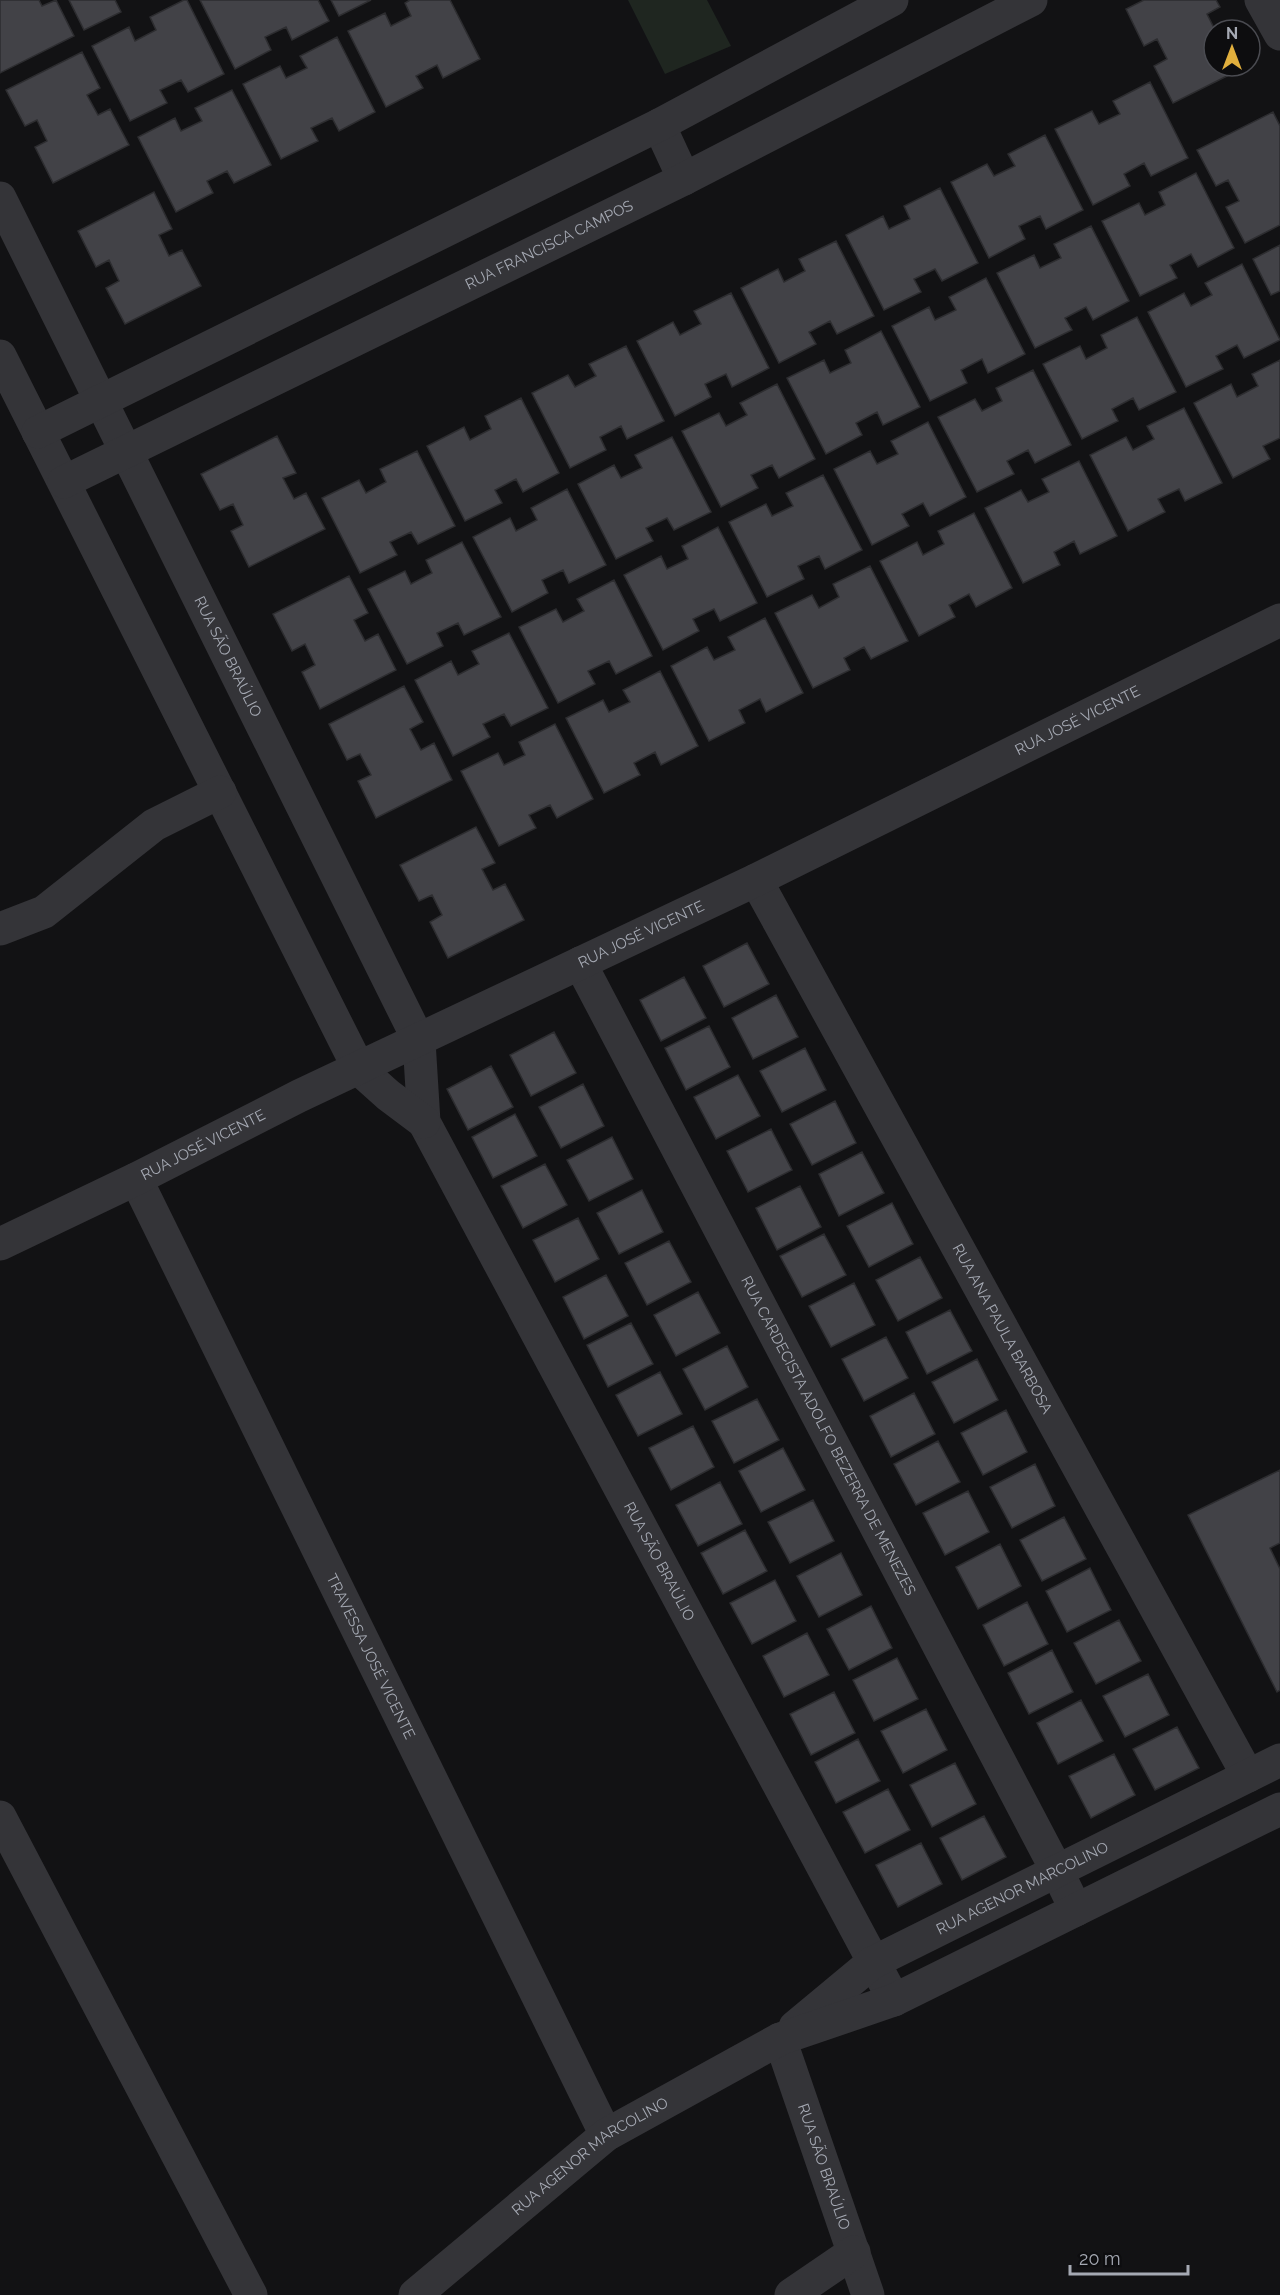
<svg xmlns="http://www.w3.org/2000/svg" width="1280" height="2295" viewBox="0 0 1280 2295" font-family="Raleway,sans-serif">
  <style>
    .green { fill: #1f2620 }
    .building { fill: #424247; stroke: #2d2d30; stroke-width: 1.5 }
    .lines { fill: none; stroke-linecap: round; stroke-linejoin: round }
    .minor { stroke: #343438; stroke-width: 33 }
    .labels { text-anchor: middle; stroke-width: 5; stroke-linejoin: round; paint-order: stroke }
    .street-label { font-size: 15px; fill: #a5a9b3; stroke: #0d0d0f }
  </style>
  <rect width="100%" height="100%" fill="#121214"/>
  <path class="green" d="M628,0H707L731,46L665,74Z"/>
  <path class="building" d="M0,0H39L42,6L56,0L74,36L0,73Z
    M69,0H115L121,12L84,30Z
    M184,0H187L224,74L188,92L181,80L160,90L167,103L130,121L92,46L129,27L135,41L156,30L150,17Z
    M200,0H318L329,21L292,40L286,27L265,37L271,50L235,69Z
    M331,0H371L339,16Z
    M410,0H450L480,59L443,78L437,65L416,76L423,88L386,107L348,31L385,13L391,26L411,16L405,3Z
    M1144,0H1216L1220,7L1207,14L1215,30L1214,66H1247L1173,103L1154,66L1167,59L1157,39L1144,46L1126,9Z
    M337,37L375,112L339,131L332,118L311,128L318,141L281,159L243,84L280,66L286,78L307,68L300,56Z
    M82,52L100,88L87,95L98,115L110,109L129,145L53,183L35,147L47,141L37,120L25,126L6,90Z
    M1150,82L1188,158L1151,176L1144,163L1124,174L1130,186L1093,205L1055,129L1092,111L1099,124L1120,114L1113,101Z
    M232,90L271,165L234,183L227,171L207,181L213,193L176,212L138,137L175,118L181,131L202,121L195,108Z
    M1273,112L1280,126V225L1245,243L1226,207L1239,201L1228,180L1216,186L1197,150Z
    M1045,135L1083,210L1046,229L1040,216L1019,226L1025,239L989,258L951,182L987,164L994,176L1015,166L1008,154Z
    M1196,173L1234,248L1198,267L1191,254L1170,265L1177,278L1140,296L1102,221L1139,203L1145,215L1165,205L1159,192Z
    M940,188L978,263L942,281L935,269L914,279L921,292L884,310L846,235L883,216L889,229L910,219L904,206Z
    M154,192L172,229L159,235L169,256L182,250L201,286L125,324L106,288L119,281L109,260L96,267L78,231Z
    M1091,226L1129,301L1093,320L1086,307L1065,318L1072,330L1035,348L997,273L1034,255L1040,268L1061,258L1054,244Z
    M836,241L874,316L837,334L830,321L809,332L816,344L779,363L741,288L778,269L784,282L805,271L799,259Z
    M1280,245V291L1271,295L1253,259Z
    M1242,264L1280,340L1244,358L1237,345L1216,356L1223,369L1186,387L1148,312L1184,293L1191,306L1212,295L1205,283Z
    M986,278L1025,354L988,373L982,359L961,370L967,383L930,401L892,326L929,307L935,320L956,310L949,297Z
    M731,293L769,368L732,387L726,374L705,384L711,397L675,416L637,341L673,322L680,335L701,324L694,311Z
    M1137,317L1176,392L1139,410L1133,398L1112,409L1118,421L1082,439L1043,364L1080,346L1086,359L1107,348L1101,335Z
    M881,331L920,407L883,425L877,412L856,423L862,435L826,454L787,378L824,360L830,373L851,363L845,350Z
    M626,346L664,421L627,439L621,426L600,437L606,450L570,468L532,393L568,375L575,387L596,376L589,364Z
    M1280,360V438L1263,446L1270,459L1233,478L1194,403L1231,384L1237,397L1258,386L1252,374Z
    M1033,370L1071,445L1035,463L1028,450L1007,461L1014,474L977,492L938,417L975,399L982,411L1002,401L996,388Z
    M777,384L815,459L779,478L772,465L751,475L758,488L721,507L682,431L719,413L726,426L747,415L740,403Z
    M521,398L559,473L523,492L516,479L495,490L502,503L465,521L427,446L464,427L470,440L491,429L485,416Z
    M1184,408L1222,483L1185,501L1179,489L1158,499L1165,512L1128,531L1090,455L1126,437L1133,450L1154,439L1147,426Z
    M928,422L966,497L930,516L923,503L902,514L909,526L872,545L834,469L870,451L877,464L898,454L891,441Z
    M277,436L296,473L283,478L294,499L306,493L325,529L249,567L231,531L243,525L233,504L220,510L201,474Z
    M672,437L711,512L674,530L667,518L646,528L653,541L616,559L578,484L614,465L621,478L642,468L635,455Z
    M417,451L455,526L418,544L411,532L390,542L397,555L360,573L322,498L359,480L366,493L386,482L380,469Z
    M1079,461L1117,536L1080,554L1074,541L1054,552L1060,565L1023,583L985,508L1021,490L1028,502L1049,492L1042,479Z
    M823,475L862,550L825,569L819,556L798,566L804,579L767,597L729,522L766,504L772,516L793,506L786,493Z
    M567,489L606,565L569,583L563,570L542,580L548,593L512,612L473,537L510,518L516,531L537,520L531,508Z
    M974,513L1012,588L976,607L969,594L949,605L955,617L919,636L880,561L917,542L923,555L944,544L938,531Z
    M718,527L757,603L720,621L714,609L693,619L699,631L663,650L624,575L661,556L667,569L688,559L682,546Z
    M462,542L501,617L464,635L458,623L437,633L443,646L407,664L368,589L405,571L411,584L432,573L426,560Z
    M870,566L908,641L871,659L864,647L844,658L850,670L813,688L775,613L812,595L819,608L839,597L833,584Z
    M349,576L368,613L354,620L365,641L378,634L396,670L320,709L302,672L315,665L305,644L292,651L273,614Z
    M614,580L652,656L616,674L609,661L588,671L595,684L558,703L519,627L556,609L563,622L584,611L577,599Z
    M765,618L803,693L766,712L760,699L739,710L745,723L709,741L671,666L707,647L714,660L735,650L728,637Z
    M509,633L548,708L511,726L504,714L483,724L490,737L453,756L415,680L451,661L458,675L479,664L472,651Z
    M660,671L698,746L661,765L655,752L634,763L640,775L604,793L566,718L603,700L609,712L630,702L623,690Z
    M404,686L423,722L410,729L421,750L434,743L452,780L376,818L358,781L371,775L360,754L347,760L329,724Z
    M555,724L593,799L557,818L550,805L529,815L536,828L499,846L461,771L498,753L504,765L525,755L519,742Z
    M476,827L495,863L482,869L493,890L505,884L524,920L448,958L430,922L442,915L432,895L419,901L400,865Z
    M747,943L769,984L724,1007L703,966Z
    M684,977L706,1018L661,1041L640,1000Z
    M776,995L798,1037L753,1059L732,1018Z
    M709,1026L730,1067L686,1090L665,1048Z
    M554,1032L576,1073L531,1096L510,1055Z
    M805,1048L826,1090L782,1112L760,1071Z
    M491,1066L513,1107L468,1130L447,1089Z
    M738,1075L760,1116L716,1139L694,1097Z
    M583,1084L604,1126L561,1148L539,1107Z
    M835,1101L856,1143L812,1165L790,1124Z
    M515,1114L537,1156L493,1178L472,1137Z
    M771,1129L792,1170L748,1192L727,1151Z
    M612,1137L633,1179L589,1201L567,1160Z
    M862,1152L884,1193L839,1216L819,1174Z
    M545,1164L567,1205L523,1228L501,1186Z
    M800,1186L821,1227L777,1250L756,1208Z
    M642,1190L663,1232L619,1254L597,1213Z
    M892,1203L913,1244L869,1267L847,1226Z
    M578,1218L599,1259L555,1282L533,1240Z
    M824,1234L846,1275L802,1297L780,1256Z
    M669,1241L691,1282L647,1305L625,1263Z
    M920,1257L942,1298L898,1321L876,1280Z
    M606,1275L628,1316L584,1339L563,1297Z
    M854,1283L875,1325L831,1347L809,1306Z
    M698,1292L720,1333L676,1356L654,1315Z
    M950,1310L972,1351L927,1374L906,1332Z
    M631,1323L653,1364L608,1387L587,1345Z
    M886,1337L908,1378L864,1401L842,1359Z
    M727,1346L748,1387L705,1410L683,1369Z
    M977,1359L998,1400L954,1423L932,1382Z
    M660,1372L682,1414L638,1436L616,1395Z
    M914,1393L935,1434L891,1457L870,1416Z
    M757,1399L779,1440L734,1463L712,1421Z
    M1006,1410L1027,1452L983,1475L961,1433Z
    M693,1426L714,1467L671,1490L649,1448Z
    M938,1441L960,1482L916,1505L894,1464Z
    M783,1448L805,1490L761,1512L739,1471Z
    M1035,1464L1055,1506L1012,1528L990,1487Z
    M1280,1470V1543L1270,1548L1280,1569V1690L1277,1692L1188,1515Z
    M720,1482L742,1524L698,1546L676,1505Z
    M968,1491L989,1532L945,1555L923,1513Z
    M813,1500L834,1541L790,1563L768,1522Z
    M1064,1517L1086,1559L1042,1581L1020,1540Z
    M745,1530L767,1571L723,1594L701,1553Z
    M1000,1544L1021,1586L978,1609L956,1567Z
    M841,1553L862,1595L819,1617L797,1576Z
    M1090,1568L1111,1610L1067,1632L1046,1591Z
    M775,1580L796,1621L752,1644L730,1603Z
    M1027,1602L1048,1644L1004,1666L983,1625Z
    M871,1606L892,1648L849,1670L827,1629Z
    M1119,1620L1141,1661L1096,1684L1074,1643Z
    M807,1633L829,1675L784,1697L763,1656Z
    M1052,1650L1073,1692L1029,1714L1008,1673Z
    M897,1658L918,1699L874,1721L853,1680Z
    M1148,1674L1169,1715L1125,1737L1103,1696Z
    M834,1692L855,1733L811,1755L790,1714Z
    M1081,1700L1103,1741L1058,1764L1037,1723Z
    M926,1709L947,1750L903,1773L881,1731Z
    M1177,1727L1199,1768L1155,1790L1133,1749Z
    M858,1739L880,1781L836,1803L815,1762Z
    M1114,1754L1135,1795L1091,1818L1069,1776Z
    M955,1763L976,1804L932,1827L910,1785Z
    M888,1789L910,1830L865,1853L843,1812Z
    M984,1816L1006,1857L962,1880L940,1838Z
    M921,1843L942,1884L898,1907L876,1865Z"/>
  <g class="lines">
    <g class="minor">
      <path d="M1261,0L1280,34"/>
      <path d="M659,125L684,179"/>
      <path id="s1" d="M0,198L419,1041L424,1122L894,2000"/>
      <path d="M0,356L359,1069L388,1095L424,1122"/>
      <path d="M38,432L659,125L892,0"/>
      <path id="s2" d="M64,482L684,179L1031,0"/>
      <path id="s3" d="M756,880L1248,1776"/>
      <path d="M0,929L44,912L154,825L220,792"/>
      <path id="s4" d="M580,963L1057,1871L1076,1910"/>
      <path id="s5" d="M136,1179L606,2135"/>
      <path id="s6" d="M0,1244L136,1179L299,1096L756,880L1280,620"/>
      <path d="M0,1817L251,2295"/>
      <path id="s7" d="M795,2027L872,1963L1280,1760"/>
      <path id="s8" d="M780,2039L868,2295"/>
      <path id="s9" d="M415,2295L606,2135L780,2039L894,2000L1280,1809"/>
      <path d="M791,2295L854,2252"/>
    </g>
  </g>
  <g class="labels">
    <g class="street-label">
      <text dy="5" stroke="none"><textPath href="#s2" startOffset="540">RUA FRANCISCA CAMPOS</textPath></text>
      <text dy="5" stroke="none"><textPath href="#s1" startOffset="512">RUA SÃO BRAÚLIO</textPath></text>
      <text dy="5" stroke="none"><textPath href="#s6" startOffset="1198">RUA JOSÉ VICENTE</textPath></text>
      <text dy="5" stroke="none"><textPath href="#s6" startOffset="712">RUA JOSÉ VICENTE</textPath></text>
      <text dy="5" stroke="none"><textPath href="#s6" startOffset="226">RUA JOSÉ VICENTE</textPath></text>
      <text dy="5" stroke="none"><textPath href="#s3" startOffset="512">RUA ANA PAULA BARBOSA</textPath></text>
      <text dy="5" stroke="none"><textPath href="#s4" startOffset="534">RUA CARDECISTA ADOLFO BEZERRA DE MENEZES</textPath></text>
      <text dy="5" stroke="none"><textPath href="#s1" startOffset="1521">RUA SÃO BRAÚLIO</textPath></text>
      <text dy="5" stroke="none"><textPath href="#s5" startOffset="532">TRAVESSA JOSÉ VICENTE</textPath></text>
      <text dy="5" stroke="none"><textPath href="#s7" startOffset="268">RUA AGENOR MARCOLINO</textPath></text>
      <text dy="5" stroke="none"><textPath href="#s9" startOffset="224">RUA AGENOR MARCOLINO</textPath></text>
      <text dy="5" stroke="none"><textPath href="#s8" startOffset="135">RUA SÃO BRAÚLIO</textPath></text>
    </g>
  </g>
  <g transform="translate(1232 48)"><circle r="28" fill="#0d0d0f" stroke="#4a4b51" stroke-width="1.5"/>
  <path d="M0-4.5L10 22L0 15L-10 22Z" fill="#e1af3d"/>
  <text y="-9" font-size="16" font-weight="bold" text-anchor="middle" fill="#a5a9b3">N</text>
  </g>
  <path d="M1070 2265v9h118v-9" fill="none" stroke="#a5a9b3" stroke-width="3"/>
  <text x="1079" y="2265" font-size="18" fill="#a5a9b3" stroke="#0d0d0f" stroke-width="4.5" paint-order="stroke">20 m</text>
</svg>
